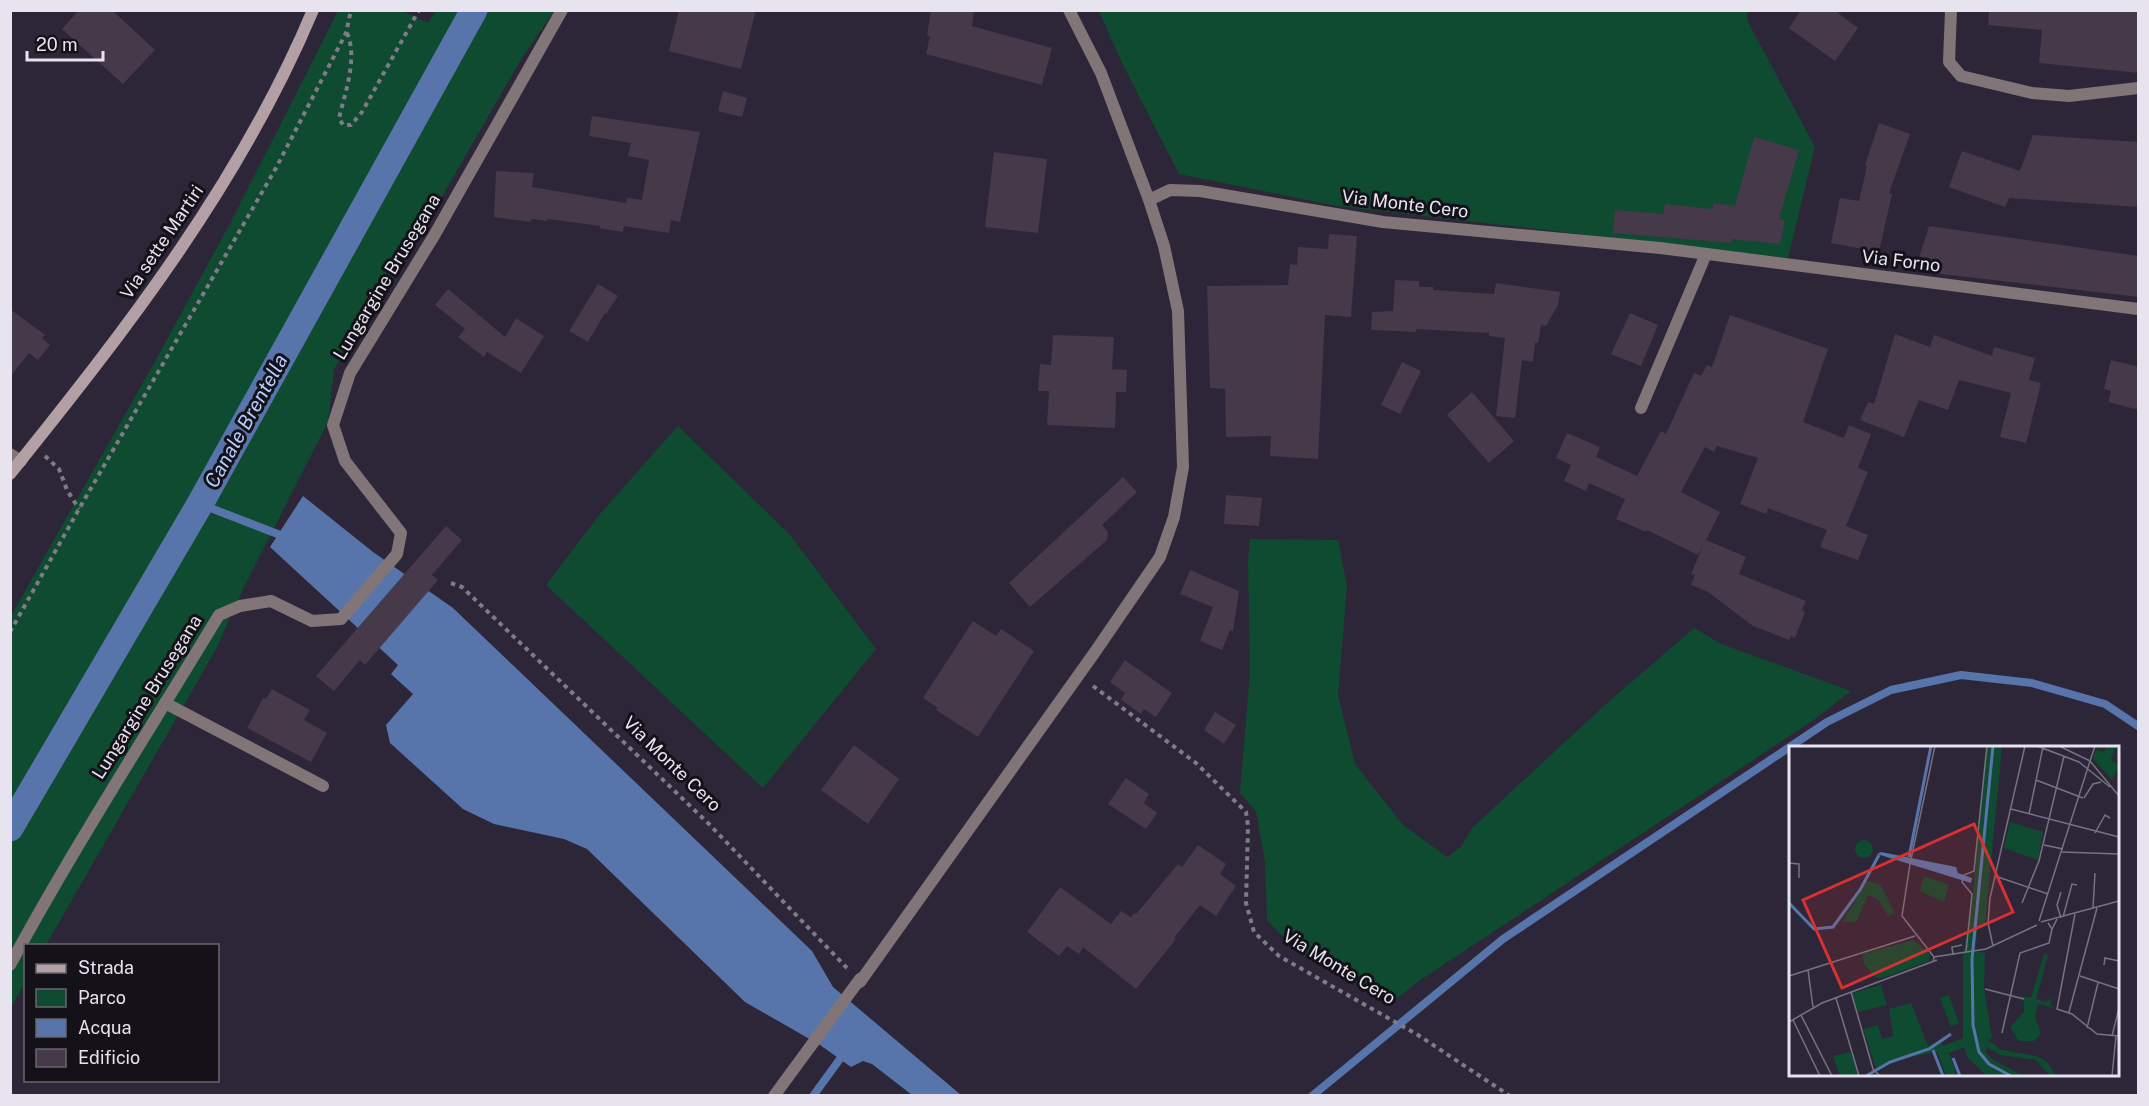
<svg xmlns="http://www.w3.org/2000/svg" width="2149" height="1106" viewBox="0 0 2149 1106" font-family="'Public Sans',sans-serif">
  <style>
    .green { fill: #0f4b30 }
    .water { fill: #5875ab }
    .lines { fill: none; stroke-linecap: round; stroke-linejoin: round }
    .stream { stroke: #5875ab; stroke-width: 8 }
    .canal { stroke: #5875ab; stroke-width: 27 }
    .building { fill: #45394a }
    .path { stroke: #807a89; stroke-width: 4; stroke-dasharray: 4.5 4.5; stroke-linecap: butt }
    .service { stroke: #817578; stroke-width: 12 }
    .minor { stroke: #817578; stroke-width: 12 }
    .secondary { stroke: #b3a0a4; stroke-width: 12 }
    .minor-bridge { stroke: #817578; stroke-width: 12 }
    .labels { text-anchor: middle; stroke-width: 6; stroke-linejoin: round; paint-order: stroke }
    .street-label { font-size: 18px; fill: #e7e3ef; stroke: #141119 }
    .water-label { font-size: 20px; font-style: italic; fill: #b4cefe; stroke: #141119 }
    .inset-river { fill: none; stroke: #5875ab; stroke-width: 3 }
    .inset-road { fill: none; stroke: #777281; stroke-width: 1.5 }
    .view { fill: #d73132; fill-opacity: 0.15; stroke: #d73132; stroke-width: 3 }
    .inset-edge { fill: none; stroke: #e7e3ef; stroke-width: 3 }
  </style>
  <rect width="100%" height="100%" fill="#2d2638"/>
  <path class="green" d="M338,11H402L428,23L436,11H554L520,61L413,247L334,369L328,422L244,587L215,651L46,945L26,946L25,982L11,1008V616L157,358L235,214Z
    M1099,11H1747V20L1815,147L1788,258L1337,206L1179,174L1122,63Z
    M678,426L790,535L876,649L763,788L546,585L600,514Z
    M1250,539L1338,540L1347,586L1338,695L1355,764L1403,825L1447,857L1461,847L1472,828L1605,705L1694,628L1721,644L1851,691L1815,719L1419,981L1392,1002L1290,944L1267,920L1265,862L1256,811L1240,793L1250,672L1248,562Z"/>
  <path class="water" d="M303,496L373,552L453,608L812,951L833,987L961,1095H912L872,1064L863,1061L851,1067L820,1045L745,1002L587,849L564,839L494,824L463,809L390,743L386,725L413,694L391,674L398,665L270,547Z"/>
  <g class="lines">
    <path class="stream" d="M200,504L288,538
      M813,1096L845,1052
      M1312,1096L1503,939L1827,722L1891,690L1961,675L2032,683L2105,704L2138,726"/>
    <path class="canal" d="M10,828L200,504L474,10"/>
  </g>
  <path class="building" d="M79,10H112L155,50L123,84L62,29Z
    M679,10H756L741,69L669,51Z
    M931,10H974L972,26L1052,48L1042,85L926,54L930,36H927Z
    M1801,10H1834L1858,28L1835,61L1789,28Z
    M1989,10H2139V73L2039,63L2042,30L1988,25Z
    M723,91L747,98L742,117L718,111Z
    M592,116L700,132L680,222L671,220L669,233L624,226L623,232L599,228L600,226L548,219L547,221L531,219V222L494,217L496,171L534,173L532,187L626,203L627,198L642,200L649,160L628,156L631,143L589,136Z
    M1879,123L1910,134L1889,193L1892,194L1879,252L1831,243L1840,198L1859,201L1867,166L1865,165Z
    M2033,135L2139,142V207L2009,198L2005,207L1949,187L1962,151L2020,171Z
    M1754,137L1799,150L1779,219L1785,220L1780,244L1732,239L1731,243L1613,233L1615,210L1663,214L1665,204L1713,209L1714,203L1735,206Z
    M994,152L1047,159L1038,233L985,227Z
    M1929,226L2139,256V297L1915,271Z
    M1329,234L1357,236L1351,317L1325,315L1318,459L1270,456L1271,436L1226,437L1225,389L1210,388L1207,286L1288,285L1290,264L1297,265L1298,247L1328,249Z
    M1395,280L1419,281V287H1433V290L1494,294L1496,283L1560,292L1558,305L1546,326L1541,325L1538,343H1535L1533,362L1522,360L1515,418L1496,416L1505,338L1489,336V333L1416,329V332L1371,330L1372,312L1393,311Z
    M598,284L618,296L606,314L605,313L588,342L569,331Z
    M448,289L505,337L516,318L544,336L521,373L487,352L484,357L458,337L465,329L435,305Z
    M10,309L45,335L42,338L50,345L38,360L29,353L10,377Z
    M1630,313L1658,325L1641,366L1611,354Z
    M1730,315L1828,349L1803,422L1844,438L1849,425L1871,434L1858,468L1868,472L1846,526L1868,535L1858,560L1820,547L1827,530L1768,508L1766,514L1740,504L1758,458L1717,446L1714,452L1705,447L1681,492L1720,512L1706,540L1746,557L1739,574L1806,601L1802,610L1805,612L1795,638L1791,636L1789,640L1753,626L1708,592L1691,585L1695,575L1691,574L1705,541L1698,555L1647,530L1646,532L1616,519L1625,499L1589,483L1586,491L1564,481L1571,465L1556,458L1567,433L1600,447L1596,457L1637,476L1661,431L1666,434L1694,373L1701,376L1707,365L1712,367Z
    M1895,334L1930,347L1934,335L1992,356L1994,347L2035,358L2029,380L2041,383L2026,443L2000,437L2011,393L1959,380L1948,410L1919,400L1904,437L1860,420L1868,402L1874,404Z
    M1053,335L1114,337L1112,369L1127,370L1126,392H1116L1115,428L1047,425L1049,391H1038L1040,364L1051,365Z
    M2111,360L2139,367V410L2108,402L2111,391L2104,389Z
    M1402,362L1421,371L1400,414L1381,405Z
    M1472,392L1514,441L1489,463L1447,415Z
    M1123,477L1137,492L1102,525L1108,532L1107,540L1030,607L1009,583Z
    M1226,495L1262,498L1259,526L1224,524Z
    M446,526L462,540L432,575L438,580L365,665L360,660L334,691L316,676Z
    M1190,570L1239,591L1233,631L1230,630L1222,650L1200,641L1213,607L1180,594Z
    M973,621L996,636L1001,629L1034,651L978,737L936,710L938,708L923,698Z
    M1125,660L1172,693L1156,717L1144,709L1141,714L1121,700L1125,693L1110,682Z
    M272,689L310,710L304,720L327,733L311,762L247,728L263,698L266,699Z
    M1215,712L1236,725L1224,744L1204,730Z
    M854,745L899,779L868,824L821,790Z
    M1126,778L1149,794L1144,803L1157,813L1146,829L1108,804Z
    M1198,845L1226,864L1220,874L1236,886L1216,916L1200,905L1174,938L1176,939L1136,989L1083,947L1079,954L1067,946L1059,956L1027,932L1060,887L1111,924L1121,911L1131,917L1134,913L1136,914L1178,864L1182,867Z"/>
  <g class="lines">
    <path class="path" d="M347,33C358,58 345,93 339,118L343,125H351L362,112L419,10
      M45,456L59,469L67,490L79,509
      M451,583L462,587L710,825L847,968
      M10,632L79,509L276,168L346,33L351,10
      M1093,686L1196,763L1246,812L1248,826L1246,903L1254,932L1279,956L1418,1035L1510,1096"/>
    <path class="service" d="M1951,10L1949,62L1961,76L2032,93L2069,96L2138,88
      M165,703L323,786"/>
    <path class="minor" d="M1149,200L1170,190L1200,191L1383,222L1660,248L2138,309
      M1641,408L1706,254
      M10,454L21,461
      M10,965C75,845 149,731 219,615L240,606L271,601L312,621L341,619L397,554L401,533L345,461L333,425L350,373L435,234L562,10
      M860,982L1095,652L1160,557L1174,517L1183,467L1178,311L1164,246L1149,200L1101,73L1069,10
      M774,1096L810,1047"/>
    <path class="secondary" d="M10,474C126,330 241,182 313,10"/>
    <path class="minor-bridge" d="M810,1047L860,979"/>
  </g>
  <g class="labels">
    <g class="street-label">
      <text transform="translate(1405 204) rotate(7)" y="6">Via Monte Cero</text>
      <text transform="translate(162 242) rotate(-56)" y="6">Via sette Martiri</text>
      <text transform="translate(1901 261) rotate(7)" y="6">Via Forno</text>
      <text transform="translate(387 277) rotate(-59)" y="6">Lungargine Brusegana</text>
      <text transform="translate(147 697) rotate(-58)" y="6">Lungargine Brusegana</text>
      <text transform="translate(672 764) rotate(44)" y="6">Via Monte Cero</text>
      <text transform="translate(1339 967) rotate(31)" y="6">Via Monte Cero</text>
    </g>
    <g class="water-label">
      <text transform="translate(246 421) rotate(-61)" y="7">Canale Brentella</text>
    </g>
  </g>
  <g transform="translate(1789 746)">
    <rect width="330" height="330" fill="#2d2638"/>
    <path d="M197,0H213L196,179H189L186,205L196,207L195,242L203,292L199,294L213,304L248,310L258,316L267,330H261L247,314L211,309L198,301L196,306L204,314L235,330H198L179,312L175,301L160,307L168,330H157L148,306L112,313L88,325L74,283L89,279L93,293L104,290L100,263L122,257L139,300L151,294L154,300L174,292V210L184,148ZM317,0L327,1L322,13L330,20L323,34L304,13L307,3L315,6ZM221,76L254,86L249,114L215,102ZM66 103a9 9 0 1 1 18 0a9 9 0 1 1-18 0ZM135,130L160,139L155,156L131,145ZM78,135L91,138L106,167L99,170L89,153L79,149L67,176H53ZM124,194L141,208L140,215L94,232L86,231L75,218L73,208ZM255,208L259,209L247,253L257,256L262,252L261,259L267,263L249,258L246,270L252,288L245,295H230L221,281L235,266V253L229,249L242,252ZM92,239L98,259L69,266L63,247ZM160,249L170,277L162,281L151,252ZM62,306L69,330H51L44,310Z" fill="#0f4b30"/>
    <path d="M92,106L167,121L169,127L183,132L182,137L88,108Z" fill="#5875ab"/>
    <path class="inset-river" d="M204,0L183,213L184,279L190,306L200,318L222,330M120,111L142,0M0,157L25,183L44,181L71,144L90,109M144,304L154,330M164,312L171,330M77,330L101,316L140,303L162,288"/>
    <path class="inset-road" d="M248,0L290,16L321,41M270,0L301,15L306,0M247,34L294,52M295,52L304,38L312,36M222,63L330,91M240,68L254,1M306,87L316,69L321,72M255,99L274,103M273,106L330,108M0,117L10,118V132M121,118L146,0M121,118L113,170L145,211M206,130L259,148M233,157L250,115L275,10M304,162L306,127M286,168L268,263L283,268L308,288L330,290M274,171L283,138L288,139M272,172L268,159L272,146M250,175L301,15L330,50M252,176L330,155M259,177L263,183L268,173M204,200L199,177L201,152L236,0M177,206L183,148L173,136L175,129L185,125L198,0M164,209L163,201L173,199M144,216L145,211L197,203L248,179M315,219L316,212L330,215M19,224L24,261M0,230L126,190M291,230L330,243M196,243L235,253M62,246L84,323L91,330M47,252L70,330M280,266L308,162M12,269L43,330M4,274L31,330M0,276L33,257L148,214M298,282L309,237M213,287L231,207L260,197L263,183M323,290L330,262M323,330L327,290"/>
    <path class="view" d="M185,78L224,166L53,242L14,154Z"/>
    <rect width="330" height="330" class="inset-edge"/>
  </g>
  <rect width="2149" height="1106" fill="none" stroke="#e7e3ef" stroke-width="24"/>
  <rect x="24" y="944" width="195" height="138" fill="#141119" stroke="#68656f" stroke-width="1.5"/>
  <rect x="36" y="964" width="30" height="9" fill="#b3a0a4" stroke="#68656f" stroke-width="1.5"/>
  <text x="78" y="974" font-size="18" fill="#e7e3ef">Strada</text>
  <rect x="36" y="989" width="30" height="18" fill="#0f4b30" stroke="#68656f" stroke-width="1.5"/>
  <text x="78" y="1004" font-size="18" fill="#e7e3ef">Parco</text>
  <rect x="36" y="1019" width="30" height="18" fill="#5875ab" stroke="#68656f" stroke-width="1.5"/>
  <text x="78" y="1034" font-size="18" fill="#e7e3ef">Acqua</text>
  <rect x="36" y="1049" width="30" height="18" fill="#45394a" stroke="#68656f" stroke-width="1.5"/>
  <text x="78" y="1064" font-size="18" fill="#e7e3ef">Edificio</text>
  <path d="M27 51v9h76v-9" fill="none" stroke="#e7e3ef" stroke-width="3"/>
  <text x="36" y="51" font-size="18" fill="#e7e3ef" stroke="#141119" stroke-width="4.5" paint-order="stroke">20 m</text>
</svg>
